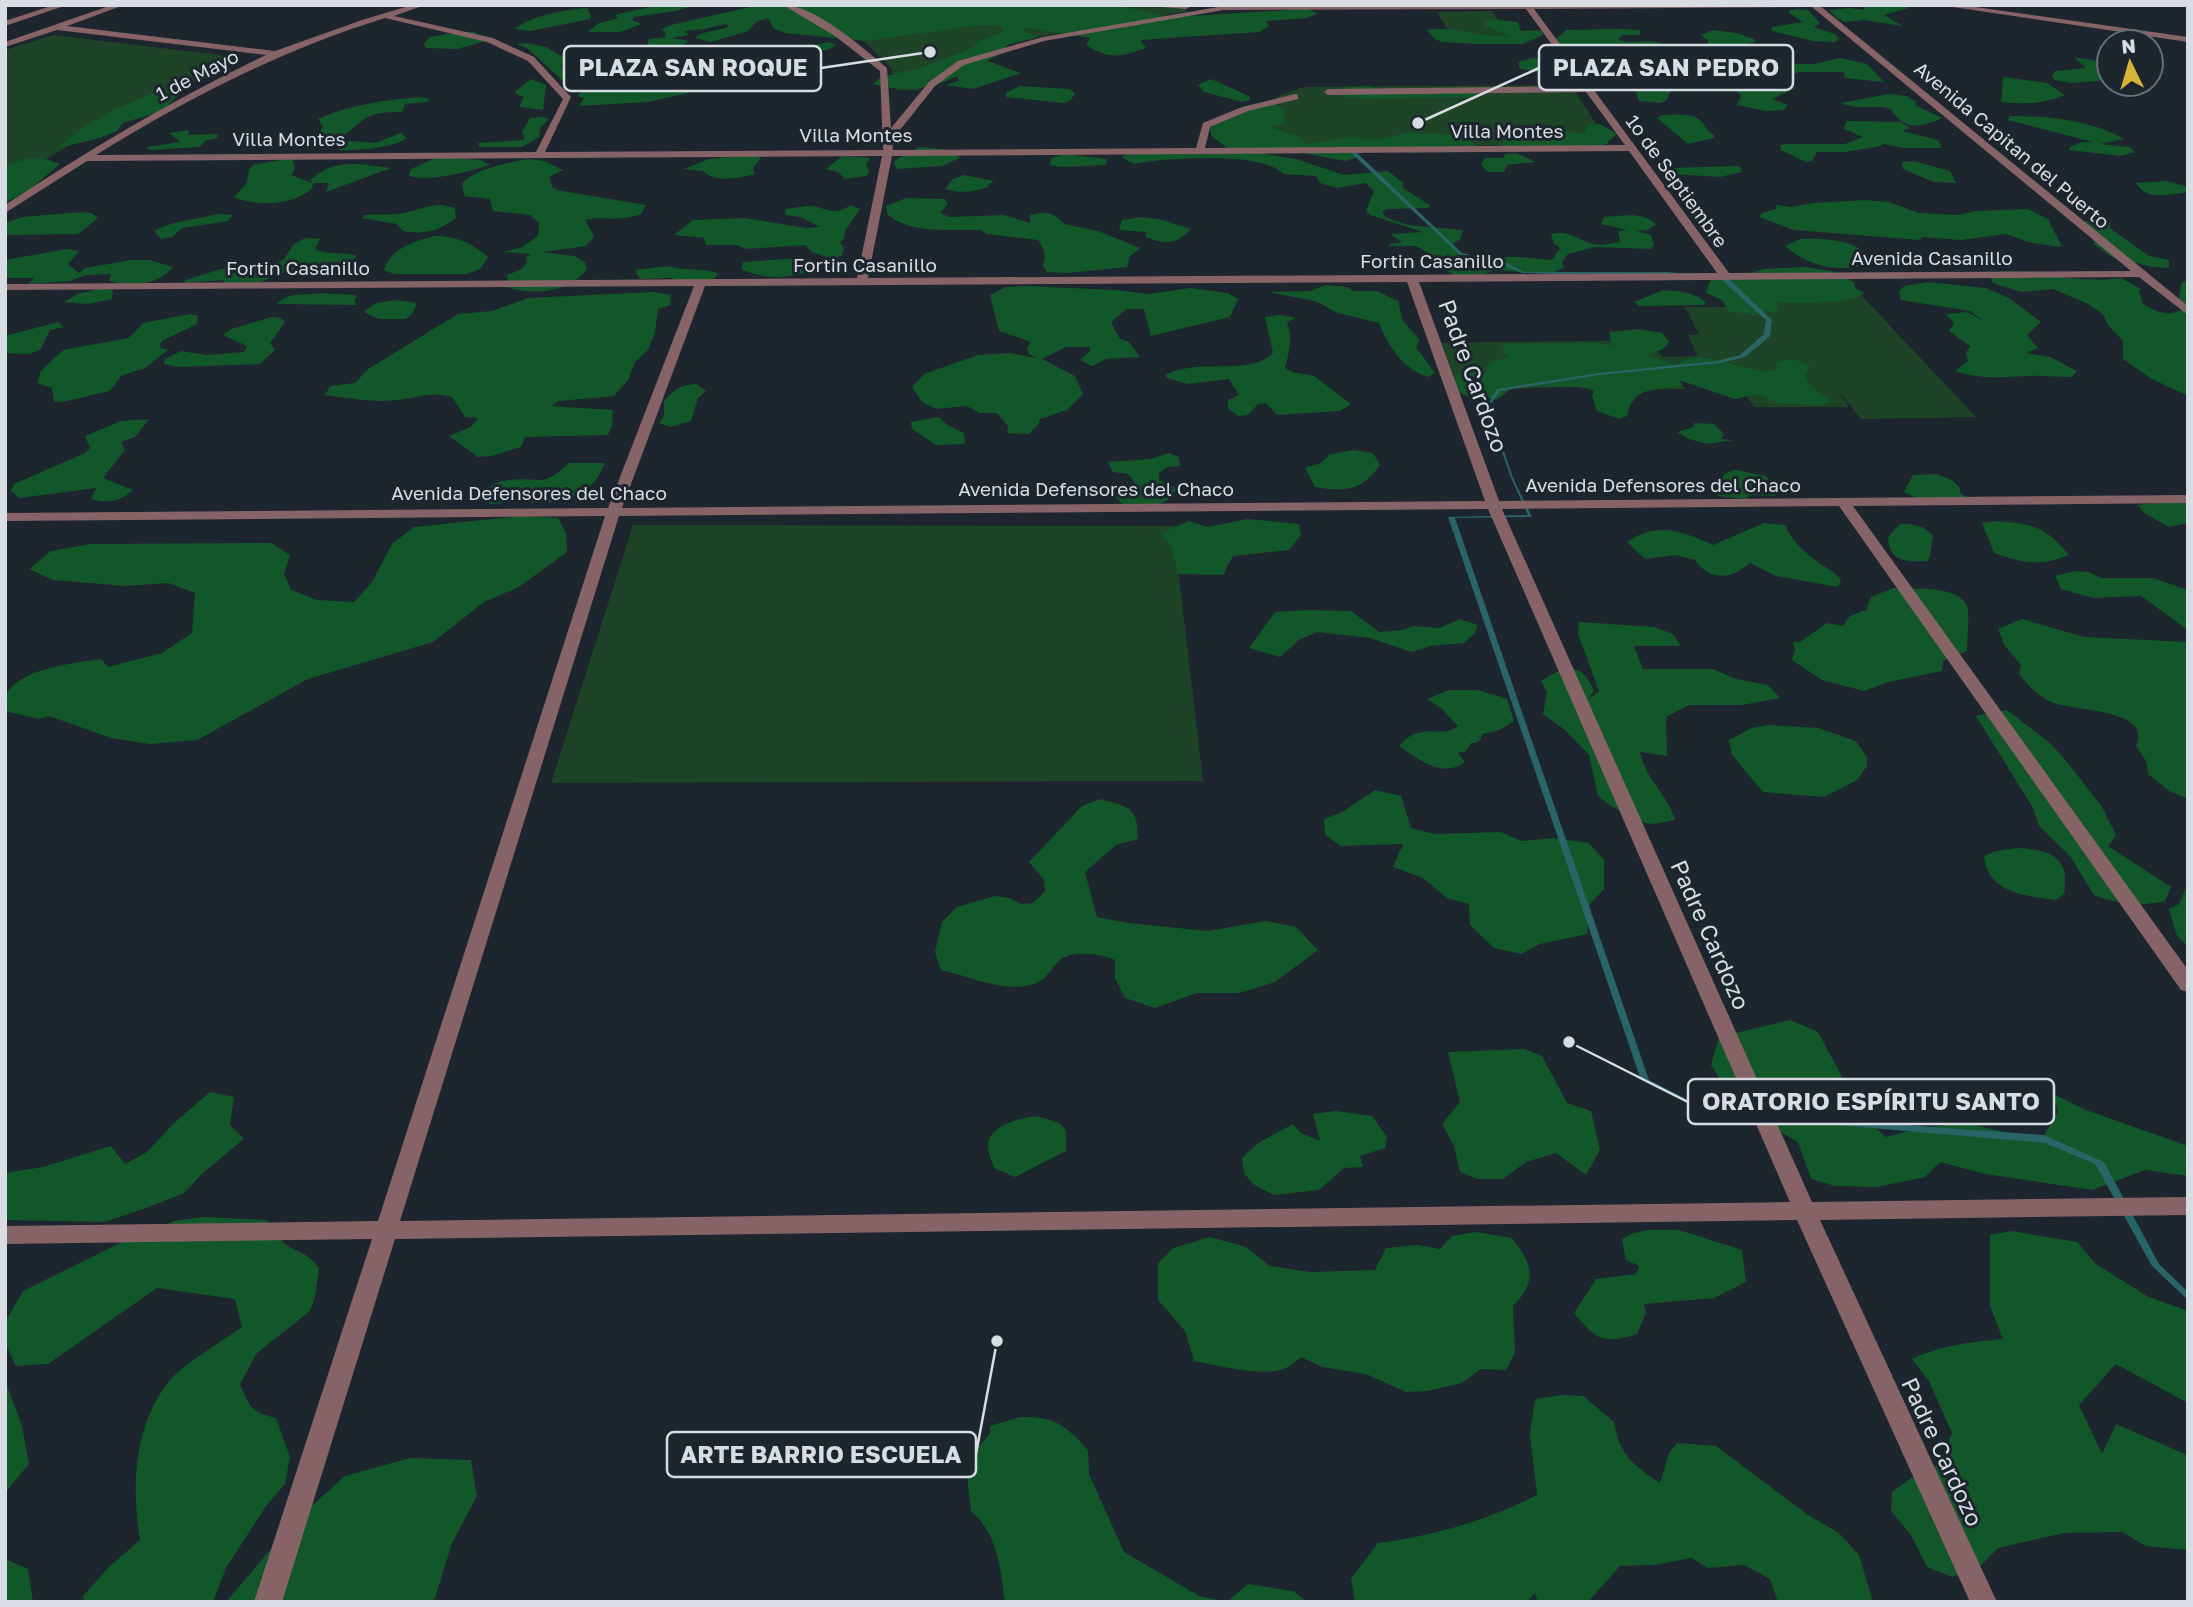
<svg xmlns="http://www.w3.org/2000/svg" width="2193" height="1607" viewBox="0 0 2193 1607" font-family="'Golos Text',sans-serif">
  <style>
    .green { fill: #1d4426 }
    .forest { fill: #125729 }
    .water { fill: #296466 }
    .lines { fill: none; stroke-linecap: round; stroke-linejoin: round }
    .minor { fill: #866366; fill-rule: evenodd }
    .labels { text-anchor: middle; stroke-width: 6; stroke-linejoin: round; paint-order: stroke }
    .far-street-label { font-size: 19px; fill: #d7dde3; stroke: #1d252e }
    .street-label { font-size: 23px; fill: #d7dde3; stroke: #1d252e }
    .leader { fill: none; stroke: #d7dde3; stroke-width: 2.5 }
    .callout-dot { fill: #d7dde3; stroke: #1d252e; stroke-width: 2.5 }
    .callout { fill: #1d252e; stroke: #d7dde3; stroke-width: 2.5 }
    .callout-label { font-size: 24px; text-anchor: middle; font-weight: bold; fill: #d7dde3 }
  </style>
  <rect width="100%" height="100%" fill="#1d252e"/>
  <path class="green" d="M1096,5L1184,8L1189,11L1038,37L954,60L927,80L919,90H897L891,68L866,43L822,15Z
    M1492,11L1511,38H1453L1437,12Z
    M54,35L244,58C162,96 81,135 5,185V50Z
    M1571,85L1609,144L1236,149L1243,116L1281,95L1304,87Z
    M1711,280H1722L1764,295L1864,293L1862,296L1976,417L1861,419L1837,389L1849,407H1754L1727,368L1672,370L1685,389L1591,391L1587,386L1459,391L1442,343L1648,340L1662,357L1698,356L1688,335L1699,334L1685,307H1731Z
    M633,525L1173,526L1203,781L551,783Z"/>
  <path class="forest" d="M658,5H695L676,11L634,17L632,20L642,24L620,32H588L599,23L619,18L615,16L618,14Z
    M745,5H1113C1134,8 1153,15 1173,17L1307,9L1318,13L1307,18L1266,21L1269,26L1260,32L1140,40L1146,48C1120,57 1110,60 1086,45L1090,38L1023,27L1026,32L1038,37L1006,45V51L987,61L1021,73L973,89L945,85L959,81L957,76C931,90 900,92 873,84L881,77L917,69L973,48L977,42L1003,32L1002,26L980,25L865,41L786,33L774,29L768,18L756,22L748,31L711,42L695,38C703,30 719,32 729,26L725,24L705,29L685,31L689,35L672,38L689,41C675,51 662,52 646,50L649,39L665,37L666,34L662,29L671,25L750,7Z
    M1864,5H1907L1909,8L1884,15L1903,26L1863,20L1846,22L1838,19L1829,10L1850,8L1864,10Z
    M587,8L591,16L590,19L530,31L515,29C530,16 567,9 587,8Z
    M1797,9L1808,10L1820,23L1814,27L1835,34L1839,39L1835,42L1813,41L1772,31V27L1803,22L1789,13V11Z
    M1490,19L1518,22L1521,31L1542,30L1543,35L1522,44H1479L1442,42L1435,39L1427,30C1457,25 1481,39 1510,36L1486,26L1484,23Z
    M1620,29L1641,30L1639,35H1623L1618,39C1633,47 1651,35 1666,47C1638,48 1615,56 1587,55L1581,45L1564,46L1553,42L1566,30Z
    M1713,30L1736,33L1754,39L1755,42L1749,43C1758,47 1767,45 1771,56L1768,58L1799,64H1814L1840,58L1854,61L1867,64L1884,82L1845,78L1844,72H1800L1779,78L1791,82L1795,88L1772,99L1788,105L1784,110L1766,111L1737,105L1741,96L1729,82L1706,77L1700,73C1721,65 1743,68 1763,58L1731,54L1708,46V41L1701,35Z
    M462,32H474L490,40L457,49L427,48L423,45L430,37Z
    M829,42L836,45C825,54 811,49 798,52C768,60 742,88 710,69L712,66L737,57L741,52L784,51Z
    M527,43L546,47L565,58L561,68L571,67L580,74L576,80L563,81L527,48L516,44Z
    M2074,57L2109,63V80L2071,83L2055,80L2052,76L2055,71L2086,68Z
    M1532,58L1552,60L1555,64L1564,67L1567,74L1557,78L1519,68V62Z
    M1646,68H1669L1690,73L1693,81L1684,91L1671,90L1666,101L1660,103L1639,101L1636,92L1659,83L1651,80V77L1642,71Z
    M2003,77L2047,83L2065,95C2045,103 2026,105 2001,102Z
    M531,79L546,85L543,110L519,107L524,97L515,93L516,91Z
    M1211,79L1249,96L1250,100L1242,102L1204,92L1198,85Z
    M663,84H681L691,89L688,93L648,102L579,106L584,98L579,97L578,94L586,90Z
    M1020,86L1069,89L1075,93L1071,100L1064,103L1006,97V93Z
    M1368,86L1392,92H1476L1477,97L1363,99L1347,97L1341,94L1349,89L1347,87Z
    M162,90L177,96L163,111L123,123L117,131L100,138L58,148C88,120 124,104 162,90Z
    M1889,94L1907,96L1916,102L1915,105L1942,118C1923,127 1903,132 1891,109C1874,104 1858,111 1841,103Z
    M419,97L430,99L427,102L405,104L402,112C362,112 367,119 337,141L320,140L318,136L323,126L318,119C349,105 384,100 419,97Z
    M1263,104H1274L1284,110L1285,123L1270,127L1303,138L1305,144L1350,137L1374,141L1406,133L1448,134L1466,138L1478,146L1416,153L1378,150L1356,151L1358,157L1345,161L1288,150L1259,153L1296,159L1344,175L1388,171L1403,183V188L1431,206L1428,208L1388,209L1382,212L1385,217L1408,225L1463,230L1460,240L1452,244C1471,274 1492,255 1518,257C1529,258 1541,259 1552,260L1560,248L1554,244L1551,234C1568,230 1575,238 1590,243C1600,247 1611,244 1620,241L1618,231L1627,230L1601,224L1604,217C1622,216 1642,211 1656,224L1648,230L1637,231L1651,235L1654,245L1651,249L1595,247L1568,254L1562,262L1564,268L1554,272L1531,273L1496,270L1478,276L1458,277L1437,266L1436,257L1416,246H1390L1389,244L1402,242L1390,234L1423,232L1370,215L1366,211L1374,191L1366,183L1337,188L1320,183L1316,176L1284,174C1263,151 1164,158 1134,164L1122,157L1136,149L1231,151L1212,136L1209,128Z
    M1662,115C1674,115 1693,112 1702,122C1706,128 1708,131 1714,135V138L1688,144L1657,118Z
    M2010,116C2047,116 2091,120 2124,139L2100,144L2130,147L2135,152L2121,156L2069,150L2070,147L2082,142H2093L2008,120Z
    M542,117L549,119L540,128L539,137L522,147H479L478,143L525,140L522,132L530,118Z
    M1846,121L1901,122L1910,128L1902,131L1938,140L1942,148H1904L1884,144L1877,147L1844,152H1817L1812,161L1806,162L1781,150L1780,145L1787,144H1845L1863,137L1844,129Z
    M1600,124L1617,134L1601,148H1510L1499,145L1505,140V136C1523,132 1538,129 1555,137L1567,132L1584,134L1587,125Z
    M189,130L188,135L218,134L217,138L205,141L200,147L149,150L147,147L181,142L169,133Z
    M401,133L407,138C394,148 355,151 338,150L342,143L350,141L375,143Z
    M920,147L950,150L960,158L942,166L897,169L894,163L897,159Z
    M1516,153L1536,162L1507,165L1504,172H1488L1481,165L1485,158H1504L1505,154Z
    M758,154L760,159L753,168L755,174C741,178 714,183 703,171L684,169L709,159Z
    M1065,154L1107,159L1106,165C1087,165 1068,169 1050,165L1051,158Z
    M842,156L871,158L866,164L869,171L867,176L845,179L838,172L826,169Z
    M438,157L481,160L490,165C467,172 432,182 409,176L411,169Z
    M31,158L46,159L60,164L29,190L5,203V165Z
    M292,158L295,169L291,175L312,183L311,179C338,157 360,165 391,168L326,192L329,183H313L312,189C293,205 257,207 234,197L247,183L249,169L253,165Z
    M528,159L544,161L563,170L549,177L553,188L562,191L646,205L641,214C616,223 607,215 585,220L594,236L586,246L543,252L574,256L585,262L587,269C569,293 535,295 509,288L507,275L520,270L527,263L526,257L532,254L503,252L522,247L538,236L539,223L530,215L493,211L490,199L464,196L462,183C478,168 507,163 528,159Z
    M1914,161L1950,171L1956,183L1934,182L1903,169L1902,162Z
    M1739,166L1742,172L1720,177L1671,174L1669,168Z
    M964,175L994,181L987,186H990C975,192 961,194 945,189L953,179Z
    M2167,181L2188,187V192C2170,194 2147,202 2136,183Z
    M906,198L945,199L948,204L940,213L950,217L1004,215L1030,223V215C1044,211 1054,212 1064,224L1098,231L1140,248L1130,256L1127,267L1067,273L1047,272L1043,266C1047,255 1044,250 1038,240L987,234L981,230C951,229 911,235 887,214L886,206Z
    M1865,200L1889,202L1919,213L1958,215L1975,211L2028,209L2048,219L2062,247L2032,243L2005,234L1961,240L1922,237L1920,240L1794,230L1759,217L1762,213L1776,209V205L1791,207L1813,203Z
    M442,205L455,208L456,218C438,231 425,235 403,231L397,224L362,218L364,215C376,214 387,215 398,214C414,212 426,205 442,205Z
    M851,205L860,209L845,231L844,239L840,242L844,248L842,255L833,259L812,252L805,245L746,249L737,245H706L704,238L674,235L693,220L745,218L806,228L820,227L800,217L785,215L786,209C794,208 803,206 811,206C829,208 831,217 851,205Z
    M81,212L91,213L98,218L78,234L5,235V223L22,217Z
    M217,214L233,215L228,221L182,228L172,237L161,239L154,231C175,220 194,220 217,214Z
    M1141,217L1159,219L1191,229C1177,244 1165,245 1146,237V232L1119,230L1122,220Z
    M2094,219L2110,223V228L2149,256L2169,260V268L2152,267L2110,256L2094,244L2091,233L2078,223Z
    M435,236C456,236 472,243 488,257L480,269L466,274H394L384,270C390,248 416,241 435,236Z
    M305,238L320,239L315,249C328,256 343,251 357,256C334,277 306,266 279,274C272,276 266,281 258,283C248,285 236,285 225,286L224,280L184,283L186,280L221,269L268,267L283,260L294,244Z
    M1800,239C1816,238 1855,239 1865,254C1867,257 1868,261 1870,264C1839,273 1809,267 1785,246Z
    M67,249L79,251L68,264L79,273L85,268L132,260H149L173,267C157,286 133,287 109,281L111,274L86,275L70,281L28,284L34,278H5V260Z
    M798,258L816,270C788,278 768,281 741,269L743,262Z
    M668,266C684,271 701,268 718,273L714,280L678,284L672,278L641,279L637,275L636,270Z
    M1804,267L1832,271L1854,282L1855,288L1864,293C1850,305 1793,303 1774,302L1779,307L1776,311L1754,315L1728,311L1722,300L1706,293L1710,281L1731,279L1764,269Z
    M2002,271L2050,272L2065,278L2102,280L2121,278L2141,289L2139,292L2143,304C2156,312 2173,319 2185,306L2179,299L2181,283L2188,280V396L2152,379L2123,359V341L2108,325L2103,314L2088,304L2053,289L2021,292L1993,283L1991,279L1993,274Z
    M1928,282L1986,288L2009,298L2041,322L2027,335L2038,348L2026,353L2050,357L2077,371L2072,377C2057,377 2042,375 2027,376C2000,377 1982,380 1955,371L1968,361L1966,353L1970,346L1949,331L1954,323L1946,314L1967,312L1985,322L1970,311L1901,300L1899,292L1904,286Z
    M1326,285L1347,287L1353,291H1377L1398,301L1403,321L1420,340L1416,347L1435,373L1428,377C1403,369 1388,346 1379,323L1338,313L1315,301L1268,292L1310,291Z
    M1026,286L1116,290L1149,294L1190,288L1228,293L1238,299L1230,317L1151,336L1144,309H1127L1111,322L1120,339L1129,342L1140,357L1106,359L1092,366L1080,360L1090,351V347H1066L1042,359L1075,376L1083,394L1067,410L1040,419L1038,425L1029,434L1007,433L1008,426L997,413H980L967,406L936,409L922,402L912,387L924,374L978,355L1009,353L1037,358L1029,354L1027,348L1031,342L999,331L990,295L1006,287Z
    M106,287L113,291L112,299L88,304L64,302L78,294Z
    M1663,290C1678,291 1695,292 1705,302V305L1639,306L1634,302Z
    M653,292L670,295L671,305L658,309L655,332L648,350L635,362L628,380L614,396L559,401L551,406L613,410L612,425L608,435L525,437L521,447L492,456L478,457L449,436L471,427L478,418L465,417L452,397C426,391 421,398 397,400C373,403 349,398 325,395L330,386L355,383L368,369L458,314L492,311L528,298Z
    M323,293C335,295 345,293 357,296L354,301L357,305L277,304C289,291 306,296 323,293Z
    M396,300L417,303L412,314L406,319H379L364,312L376,303Z
    M190,314L198,316L197,324L162,341L159,347L168,350L145,368L121,376L110,391C92,394 72,402 54,402L52,388L37,383L41,371L63,350L129,338L143,323Z
    M1280,315L1297,318L1287,322C1293,336 1289,354 1285,368L1292,372L1314,376L1351,404L1340,411L1277,415L1266,403L1258,404L1248,415L1238,416L1228,408V400L1239,395L1229,379L1188,384L1167,378L1165,375C1199,357 1248,377 1273,353L1265,317Z
    M272,317L281,318L285,322L270,343L275,350L260,364L179,367L164,364L165,359L181,351L207,355L244,352L247,346L223,335L231,329Z
    M58,322L64,327L50,330L40,350L29,354L5,353V336Z
    M1638,329L1662,333L1669,342L1663,349L1647,355L1676,366C1703,342 1757,381 1777,369L1776,363C1786,357 1801,360 1810,366L1805,375L1811,387L1832,401L1820,405L1782,404L1756,394L1735,399L1679,380L1682,385C1656,392 1634,384 1627,416L1619,419L1597,411L1592,397L1594,390L1578,387L1515,386L1497,399L1469,397L1458,392L1451,380L1458,373L1486,371L1490,362L1510,357L1502,350L1505,344L1597,343L1613,346L1609,332Z
    M696,384L706,391L698,398L691,421L670,427L659,423L664,416V401C674,389 681,385 696,384Z
    M939,417L946,424L964,433L965,444L936,445L912,429L911,422Z
    M149,419L135,437L121,442L125,450L103,478L133,490C120,501 108,504 91,499L96,488L20,498L11,491L14,484L85,453L90,448L85,436L121,421Z
    M1694,423L1714,424L1724,434L1721,439L1734,440L1707,444L1689,439L1677,432L1694,427Z
    M1354,450L1373,453L1380,465C1362,491 1346,492 1315,487L1305,468L1321,463L1330,454Z
    M1169,453L1179,457L1180,466L1167,467L1159,473V481L1168,482L1176,489C1167,509 1146,506 1126,508L1112,493L1135,482L1128,474L1113,472L1108,462L1150,459Z
    M569,463H605C602,469 599,477 594,482C581,498 551,504 532,503C517,489 495,516 480,497C494,476 518,479 541,480C551,480 562,469 569,463Z
    M1736,470L1766,476L1773,487L1776,496L1752,495L1745,499L1718,496L1714,486C1723,477 1722,473 1736,470Z
    M1937,474L1952,480L1960,488V493L1966,497L1965,502L1918,499L1904,492L1913,475Z
    M2168,502H2188V523L2169,527L2144,513L2138,505Z
    M523,516L558,518L566,534L567,552L519,587L484,602L433,642L308,679L197,740L150,744L111,738L49,716L39,719L5,711C5,706 4,699 6,695C19,668 75,663 101,659L108,667L162,653L192,633L195,593L168,583L126,586L53,580L29,569L51,551L90,544L271,543L290,555L284,574L291,590L317,600L354,602L372,582L392,544L414,527Z
    M1248,519L1299,524L1301,535L1289,550L1233,556L1223,575L1179,574L1171,547L1161,533L1189,521L1208,527Z
    M1997,521C2033,524 2045,526 2069,555C2040,567 2023,563 1994,553L1982,523Z
    M1764,523L1785,525C1791,540 1805,553 1819,563C1828,569 1835,571 1841,581L1838,587L1776,576L1750,563C1732,579 1710,582 1695,560L1676,555L1645,559L1627,542C1657,521 1682,531 1713,545Z
    M1900,524C1913,524 1924,525 1933,536L1930,557L1927,561C1906,562 1889,562 1888,537Z
    M2075,571L2089,572L2101,578H2153L2188,590V630L2141,596L2093,598L2061,589L2055,576Z
    M1893,588C1911,589 1959,585 1967,606C1970,613 1967,640 1967,651L1943,661L1942,671L1888,682L1864,691L1822,680L1792,660L1795,650L1793,642H1800L1827,623L1843,626L1850,616L1866,610L1871,597Z
    M1306,610L1351,611L1379,632L1403,630L1413,626L1440,628L1460,619L1478,625L1475,633L1464,643L1431,646L1411,652L1370,638L1317,632L1299,640L1280,657L1249,648L1275,612Z
    M2022,619L2084,637L2188,642V799L2169,791L2148,774L2146,761L2136,746C2153,710 2079,711 2057,704C2041,699 2029,687 2019,674L2021,665L2005,646L1998,629Z
    M1579,622L1654,627L1673,634L1681,646H1634L1643,669H1713L1736,679L1768,685L1780,698L1742,705H1689L1666,717L1667,756L1640,752C1646,780 1666,792 1675,820L1654,824L1645,823L1611,806L1598,796L1589,755L1565,730L1543,714L1547,692L1541,681C1565,666 1581,660 1594,691L1588,700L1599,691L1578,634Z
    M1449,690H1478L1507,699L1514,721L1500,730L1482,734L1481,739L1476,743H1471L1466,751L1458,753L1465,762C1442,779 1419,760 1399,746C1420,720 1441,740 1458,726L1441,708L1427,699Z
    M2007,710L2051,744L2068,763L2102,807L2116,835L2108,846L2171,887L2165,901C2139,907 2119,904 2094,895L2070,856L2039,826L2033,808L1976,716Z
    M1767,725L1818,728L1856,741L1867,757V766L1857,780L1824,797L1763,792L1732,755L1729,740L1752,728Z
    M1375,790L1401,796L1411,828L1434,834L1501,832L1521,841L1553,838L1589,843L1604,860V889L1590,904L1587,934L1540,944L1521,954L1494,948L1470,925L1469,904L1447,898L1423,878L1393,867L1403,844L1341,846L1325,835L1324,819L1342,812Z
    M1101,799C1129,807 1138,807 1138,839L1116,845L1085,872L1097,917L1128,923L1208,931L1266,921L1296,927L1318,950L1275,982L1239,993H1197L1155,1008L1125,998L1115,978V960C1101,954 1070,949 1058,962C1048,972 1046,982 1030,985C999,992 970,976 941,970L935,952L942,922L957,907L995,896L1009,898L1021,904L1033,903L1045,891L1044,880L1029,862L1082,806Z
    M2018,848C2035,849 2063,852 2065,875C2065,881 2064,886 2065,893L2056,900C2026,896 1987,893 1984,856L1996,851Z
    M2188,883V947L2177,936L2169,909L2179,904Z
    M1790,1020L1818,1032L1864,1118L1886,1137L1921,1128L1966,1123L2017,1135H2044L2058,1112L2053,1094L2086,1110L2188,1146V1176L2145,1170L2092,1190L1985,1174L1940,1162L1925,1177L1877,1187L1835,1186L1811,1179L1798,1142L1738,1108L1711,1065L1719,1037Z
    M1524,1049L1542,1056L1567,1103L1591,1111L1600,1150L1586,1175L1556,1153L1526,1162L1503,1179H1477L1460,1172L1454,1146L1442,1124L1460,1102L1448,1052Z
    M210,1092L234,1097L230,1125L244,1139L204,1172L184,1193L149,1207L105,1222L5,1220V1173L43,1167L111,1146L125,1164L147,1152L173,1124Z
    M1335,1111L1372,1116L1387,1137L1385,1148L1360,1156L1363,1167L1344,1168L1319,1190L1274,1195L1253,1184L1244,1173L1242,1158L1258,1143L1293,1124L1301,1133L1320,1141L1313,1114Z
    M1037,1116L1059,1123L1066,1130V1151L1015,1177L994,1168C992,1162 988,1153 988,1146C988,1125 1021,1118 1037,1116Z
    M203,1217L267,1220C273,1229 278,1240 288,1246C303,1255 306,1252 319,1268L315,1297L310,1311L257,1353L240,1384C250,1408 251,1412 276,1418L290,1457L285,1484L266,1506L226,1568L213,1602H84L83,1596L110,1566L140,1540C131,1486 134,1422 171,1379C185,1363 224,1340 242,1327L235,1299L157,1288L48,1364L16,1366L5,1343V1322L23,1291L124,1241L174,1221Z
    M1648,1230H1679L1742,1250L1746,1282L1714,1298L1644,1304L1646,1313L1637,1334C1603,1345 1595,1339 1574,1313L1596,1279L1636,1274L1639,1266L1626,1260L1622,1239L1631,1234Z
    M2012,1231L2077,1242L2097,1265L2149,1297L2188,1311V1403L2116,1364L2079,1405L2102,1454L2116,1424L2185,1454L2188,1459L2187,1550L2146,1546L2122,1532L2064,1533L1998,1548L1981,1565L1952,1577L1927,1567L1911,1535L1891,1511L1892,1492L1911,1478L1939,1464L1952,1433L1929,1381L1912,1359C1942,1345 1970,1342 2003,1339L1990,1306V1235Z
    M1476,1232L1512,1238C1533,1265 1538,1280 1513,1306L1515,1353L1506,1370L1481,1369L1462,1383L1427,1391L1406,1392L1366,1374L1322,1367L1301,1357C1297,1360 1293,1365 1288,1367C1267,1379 1217,1365 1194,1361L1185,1331L1158,1300V1263L1173,1248L1210,1237L1246,1247L1270,1266L1310,1272L1375,1270L1386,1248L1417,1245L1440,1249L1452,1236Z
    M5,1380L22,1426L29,1464L5,1493Z
    M1562,1395L1583,1396L1614,1422C1620,1456 1632,1464 1660,1483L1669,1453L1677,1443L1716,1446L1808,1515L1839,1533L1859,1555L1873,1602H1778L1770,1579L1744,1565L1708,1568L1691,1558L1655,1565L1620,1566L1588,1602H1538L1535,1593L1527,1602H1355L1351,1579L1378,1543C1433,1536 1488,1520 1537,1495L1530,1434L1535,1399Z
    M1020,1417C1056,1417 1064,1424 1088,1450L1089,1474L1124,1552L1199,1596L1226,1602H1005C1000,1567 998,1535 971,1511L967,1476L970,1473L976,1450L990,1433V1426Z
    M410,1458L471,1460L477,1496L452,1543L435,1598L430,1602H226L293,1523L345,1476Z
    M5,1559L28,1569L33,1602H5Z
    M1248,1584L1293,1591L1307,1602H1227Z"/>
  <path class="water" d="M1355,151L1462,253L1507,263L1524,272H1667L1728,278L1772,320L1770,336L1745,357L1720,363L1600,375L1500,391L1489,407L1513,478L1532,517L1455,518L1649,1080L1710,1111L2044,1135L2104,1162L2159,1264L2188,1292V1300L2152,1266L2095,1164L2045,1143L1709,1114L1641,1080L1448,517L1528,515L1511,478L1486,407L1497,389L1598,373L1717,361L1740,355L1764,334L1766,320L1722,280L1522,273L1499,263L1459,254L1350,152Z"/>
  <g class="lines">
    <path class="minor" d="M54,5H67L5,26V21Z
      M112,5H124L67,26L275,51L362,20L412,5H425L394,16L493,38L534,57L571,97L545,152L883,150L880,71L835,36L783,5C815,5 863,48 887,68L891,128L929,82L958,61L1043,37L1224,6L1819,5L2188,306V315L2139,277L1419,282L1499,501L2188,495V503L1853,506L2188,970V992L2181,990L1839,506L1502,509L1812,1202L2188,1197V1215L1820,1220L1997,1602H1970L1797,1220L395,1239L282,1602H254L372,1239L5,1244V1226L378,1221L605,516L5,521V513L608,508L694,286L5,290V284L857,278L882,156L87,161L5,213V205C89,150 175,98 266,55L57,30L5,47V42ZM1812,7L2131,271L1729,273L1534,9ZM1526,9L1582,86L1328,89L1324,92L1328,95L1586,92L1625,145L1205,148L1210,127L1248,111L1298,99V95L1295,94L1242,107L1203,123L1196,148L893,150L892,140L935,86L964,65L1044,41L1224,10ZM385,18L487,42L528,61L563,99L536,152L96,155C188,98 282,50 385,18ZM1629,151L1717,273L868,278L892,156ZM1407,282L1485,501L622,508L705,286ZM1488,509L1790,1202L400,1221L619,516Z
      M1138,5H1188L1190,7L1186,9Z
      M1939,5H1961L2188,37V42Z"/>
  </g>
  <g class="labels">
    <g class="far-street-label">
      <text transform="translate(197 75) rotate(-27)" y="7">1 de Mayo</text>
      <text x="1507" y="138">Villa Montes</text>
      <text x="856" y="142">Villa Montes</text>
      <text x="289" y="146">Villa Montes</text>
      <text transform="translate(2012 145) rotate(40)" y="7">Avenida Capitan del Puerto</text>
      <text transform="translate(1677 181) rotate(54)" y="7">1o de Septiembre</text>
      <text x="1932" y="265">Avenida Casanillo</text>
      <text x="1432" y="268">Fortin Casanillo</text>
      <text x="865" y="272">Fortin Casanillo</text>
      <text x="298" y="275">Fortin Casanillo</text>
      <text x="1663" y="492">Avenida Defensores del Chaco</text>
      <text x="1096" y="496">Avenida Defensores del Chaco</text>
      <text x="529" y="500">Avenida Defensores del Chaco</text>
    </g>
    <g class="street-label">
      <text transform="translate(1473 376) rotate(70)" y="8">Padre Cardozo</text>
      <text transform="translate(1710 935) rotate(66)" y="8">Padre Cardozo</text>
      <text transform="translate(1942 1452) rotate(65)" y="8">Padre Cardozo</text>
    </g>
  </g>
  <path class="leader" d="M1418 123L1539 68M930 52L821 68M1569 1042L1688 1102M997 1341L976 1454"/>
  <g class="callout-dot">
    <circle cx="1418" cy="123" r="7"/>
    <circle cx="930" cy="52" r="7"/>
    <circle cx="1569" cy="1042" r="7"/>
    <circle cx="997" cy="1341" r="7"/>
  </g>
  <g class="callout">
    <rect x="1539" y="45" width="254" height="45" rx="7"/>
    <rect x="564" y="46" width="257" height="45" rx="7"/>
    <rect x="1688" y="1079" width="366" height="45" rx="7"/>
    <rect x="667" y="1432" width="309" height="45" rx="7"/>
  </g>
  <g class="callout-label">
    <text x="1666" y="76">PLAZA SAN PEDRO</text>
    <text x="693" y="76">PLAZA SAN ROQUE</text>
    <text x="1871" y="1110">ORATORIO ESPÍRITU SANTO</text>
    <text x="821" y="1463">ARTE BARRIO ESCUELA</text>
  </g>
  <rect width="2193" height="1607" fill="none" stroke="#d7dde3" stroke-width="14"/>
  <g transform="translate(2130 63) rotate(355)"><circle r="33" fill="#1d252e" stroke="#676f76" stroke-width="2"/>
  <path d="M0-5L12 26L0 18L-12 26Z" fill="#d6b534"/>
  <text y="-10" font-size="19" font-weight="bold" text-anchor="middle" fill="#d7dde3">N</text>
  </g>
</svg>
